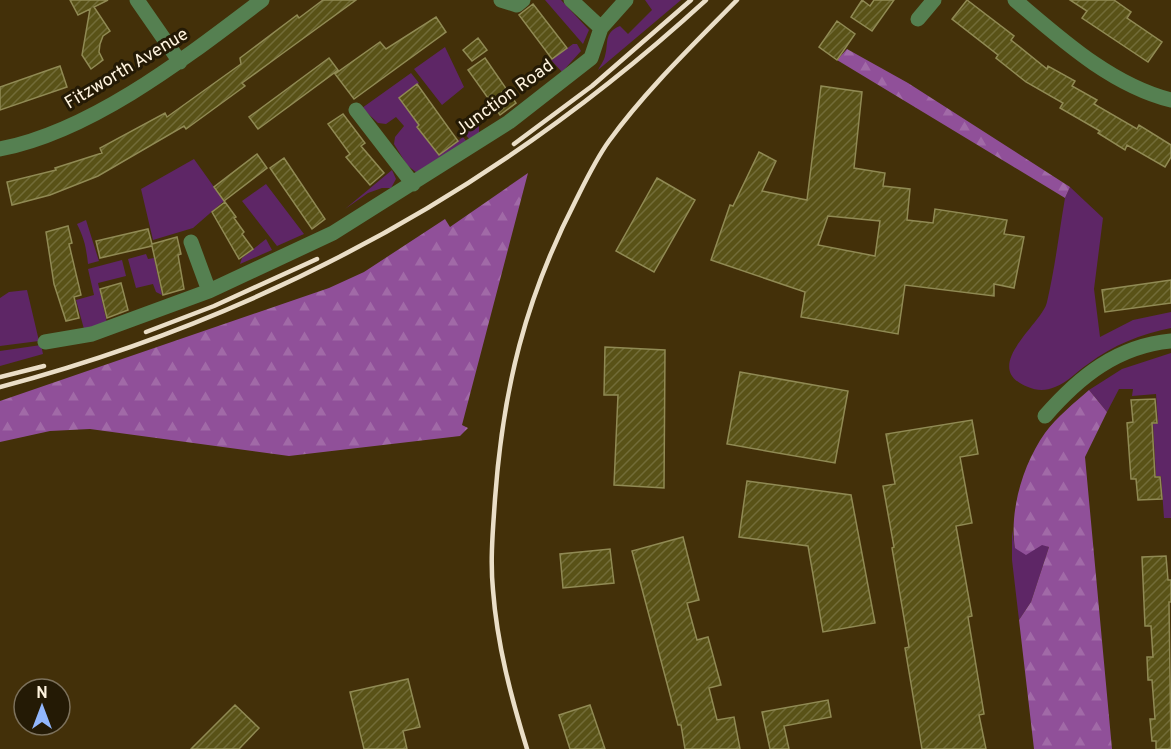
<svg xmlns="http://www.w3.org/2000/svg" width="1171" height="749" viewBox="0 0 1171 749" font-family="Overpass,sans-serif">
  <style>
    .grass { fill: #5e2666 }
    .forest { fill: url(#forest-firs) }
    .building { fill: url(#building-hatch); stroke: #908a54; stroke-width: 1.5; fill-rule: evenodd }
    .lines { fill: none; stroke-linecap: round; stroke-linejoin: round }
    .minor { stroke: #558051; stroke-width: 15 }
    .rail { stroke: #eadec7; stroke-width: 4.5 }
    .labels { text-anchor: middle; stroke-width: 6; stroke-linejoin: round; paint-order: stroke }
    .street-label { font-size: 18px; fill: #fff4df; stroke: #241a05 }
  </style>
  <defs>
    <pattern id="forest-firs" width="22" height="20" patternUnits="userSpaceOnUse" patternTransform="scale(1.5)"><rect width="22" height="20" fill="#905099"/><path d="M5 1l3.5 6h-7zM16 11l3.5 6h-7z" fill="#a16aa7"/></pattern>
    <pattern id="building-hatch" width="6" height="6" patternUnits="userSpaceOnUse" patternTransform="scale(1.5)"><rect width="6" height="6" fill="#595217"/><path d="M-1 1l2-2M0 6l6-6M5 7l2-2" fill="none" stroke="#726c38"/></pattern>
  </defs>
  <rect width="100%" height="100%" fill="#433009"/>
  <path class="grass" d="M545,0H561L589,30L583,44Z
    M645,0H681L598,70C600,66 604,61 605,56C609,43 603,33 620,26L628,34L652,10Z
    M573,44H577L581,51L562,72L551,60Z
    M445,47L464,87L442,105L414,69Z
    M411,73L419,83L409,91L419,125L417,127L439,155L463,137L467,142L417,173L407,165L394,144L395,137L404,126L396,117L386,124L378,123L362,108Z
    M473,119L479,125V133L470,140L460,128Z
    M194,159L224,201L193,228L153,240L141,189Z
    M392,170L396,179L391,188H382L368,193L345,209Z
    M266,184L304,234L277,246L242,201Z
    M1070,187L1103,218L1094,289L1100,337L1133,320L1171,312V328C1141,334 1113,345 1088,364C1076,372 1068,382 1055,387C1046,391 1037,391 1028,387C978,368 1043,323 1047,302C1055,268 1059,233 1065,198Z
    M86,220L99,261L88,264C86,246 84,238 77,224Z
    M266,239L272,250L240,264L242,258Z
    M146,254L148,259L154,258L162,295L156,292L153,284L136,288L128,259Z
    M122,260L126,276L98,283L107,323L84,329L76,300L94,295L88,269Z
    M27,290L39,341L0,346V298L9,292Z
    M41,345L43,354L0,366V351Z
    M1171,353V518H1164L1161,476H1156L1153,424L1158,423L1156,394L1132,396L1133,389H1119L1107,412L1089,390L1122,369Z
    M1012,530L1015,548L1042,544L1049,547L1031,602L1019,620L1012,560Z"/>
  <path class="forest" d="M847,49L908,83L1070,187L1065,198L837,60Z
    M528,173L462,425L468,428L460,436L289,456L90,429L50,431L0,442V401L329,288L364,272L445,219L450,227Z
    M1089,390L1107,412L1085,457L1112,749H1034L1019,620L1031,602L1049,547L1042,545L1026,555L1015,548C1009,511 1023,464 1045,433C1057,417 1074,403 1089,390Z"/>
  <path class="building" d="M70,0H108L94,7L110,31L103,36L100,44L99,52L103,60L91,69L82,55L90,9L78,15Z
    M323,0H356L279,56L242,83L245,86L186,129L184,126L98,176L50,195L12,205L7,182L56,170L55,168L102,153L100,148L165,113L167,117L241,64L240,58L297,15L299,18Z
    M862,0L870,6L874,0H894L872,31L851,17Z
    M967,0L1014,36L1011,40L1047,69L1048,66L1075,81L1072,86L1097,100L1094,104L1137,129L1139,125L1171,145V157L1165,167L1127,145L1125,150L1098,133L1100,131L1060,108L1063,103L1026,82L996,58L998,55L952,19Z
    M1070,0H1114L1131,12L1127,18L1162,42L1148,62L1082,18L1087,11Z
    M533,4L567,48L552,59L519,15Z
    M436,17L446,32L354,99L335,74L380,42L386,49Z
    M837,21L855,34L837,60L819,47Z
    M478,38L487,50L472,61L463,50Z
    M329,58L338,70L258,129L249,117Z
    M485,58L516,103L500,115L468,70Z
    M60,66L67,87L0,110V87Z
    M417,84L458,141L439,155L417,127L419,125L399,98Z
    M821,86L862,92L854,168L885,173L883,186L910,189L907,220L933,223L935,209L1007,220L1004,234L1024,237L1014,288L994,284V296L905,285L898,334L801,317L805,292L711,260L730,205L733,206L759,152L776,161L762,191L807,200ZM828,216L880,221L875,256L818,245Z
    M343,114L365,143L361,146L384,173L370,185L346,157L350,154L328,124Z
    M257,154L267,168L224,201L214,187Z
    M284,158L325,219L312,229L270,168Z
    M657,178L695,200L654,272L616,251Z
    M225,202L236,217L234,218L244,232L242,234L253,249L239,259L212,212Z
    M68,226L72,243L69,244L81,295L74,297L79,318L66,321L54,284L46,232Z
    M148,229L152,244L177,237L181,254L178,255L184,289L163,295L152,246L100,258L96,241Z
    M1171,280V303L1105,312L1102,290Z
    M121,283L128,310L107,318L100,289Z
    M605,347L665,350L664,488L614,485L618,395H604Z
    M740,372L848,391L835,463L727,444Z
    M1155,399L1157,423H1152L1155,477H1160L1162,499L1138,500L1136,479H1131L1127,423L1133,422L1131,400Z
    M972,420L978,454L960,457L972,523L956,526L972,616L968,617L984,714L979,715L986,749H922L905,648L909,647L892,548L894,547L883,486L895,484L886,434Z
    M747,481L851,495L875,623L823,632L808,546L739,537Z
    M683,537L699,600L687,603L697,640L708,637L721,685L709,688L717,720L734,717L740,749H685L681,725H678L632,551Z
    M610,549L614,583L563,588L560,554Z
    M1166,556L1168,580H1171V602H1169L1171,749H1156V741H1152L1150,719H1155L1152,680H1148L1147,657H1153L1151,626H1145L1142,557Z
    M408,679L420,727L403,731L407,749H364L350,692Z
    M828,700L831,717L784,726L789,749H770L762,712Z
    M235,705L259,728L239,749H191Z
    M590,705L605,749H570L559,715Z"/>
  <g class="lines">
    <path class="minor" d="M137,0L180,62
      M501,0L517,5L523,0
      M571,0L601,28
      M1015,0C1061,39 1111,85 1171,100
      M918,19L934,0
      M356,110L413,184
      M0,149C93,131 188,56 262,0
      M191,242L209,291
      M45,342L92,334L209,291L333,233L509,122L591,58L601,28L626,0
      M1045,416C1079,377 1117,346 1171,341"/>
    <path class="rail" d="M514,144L592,86L691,0
      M146,332L214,306L317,259
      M0,377L44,366
      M0,387C268,316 502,187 706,0
      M527,749C511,697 497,644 493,590C490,560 493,529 495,499C503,389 525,299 576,200C586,180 596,159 609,141C646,90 693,45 737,0"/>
  </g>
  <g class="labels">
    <g class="street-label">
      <text transform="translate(126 68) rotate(-31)" y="6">Fitzworth Avenue</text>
      <text transform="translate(504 97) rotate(-36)" y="6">Junction Road</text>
    </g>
  </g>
  <g transform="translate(42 707)"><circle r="28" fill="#241a05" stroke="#7c715c" stroke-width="1.5"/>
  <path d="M0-4.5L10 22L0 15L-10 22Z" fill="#92b7fd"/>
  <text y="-9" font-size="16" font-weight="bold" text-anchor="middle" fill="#fff4df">N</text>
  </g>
</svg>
